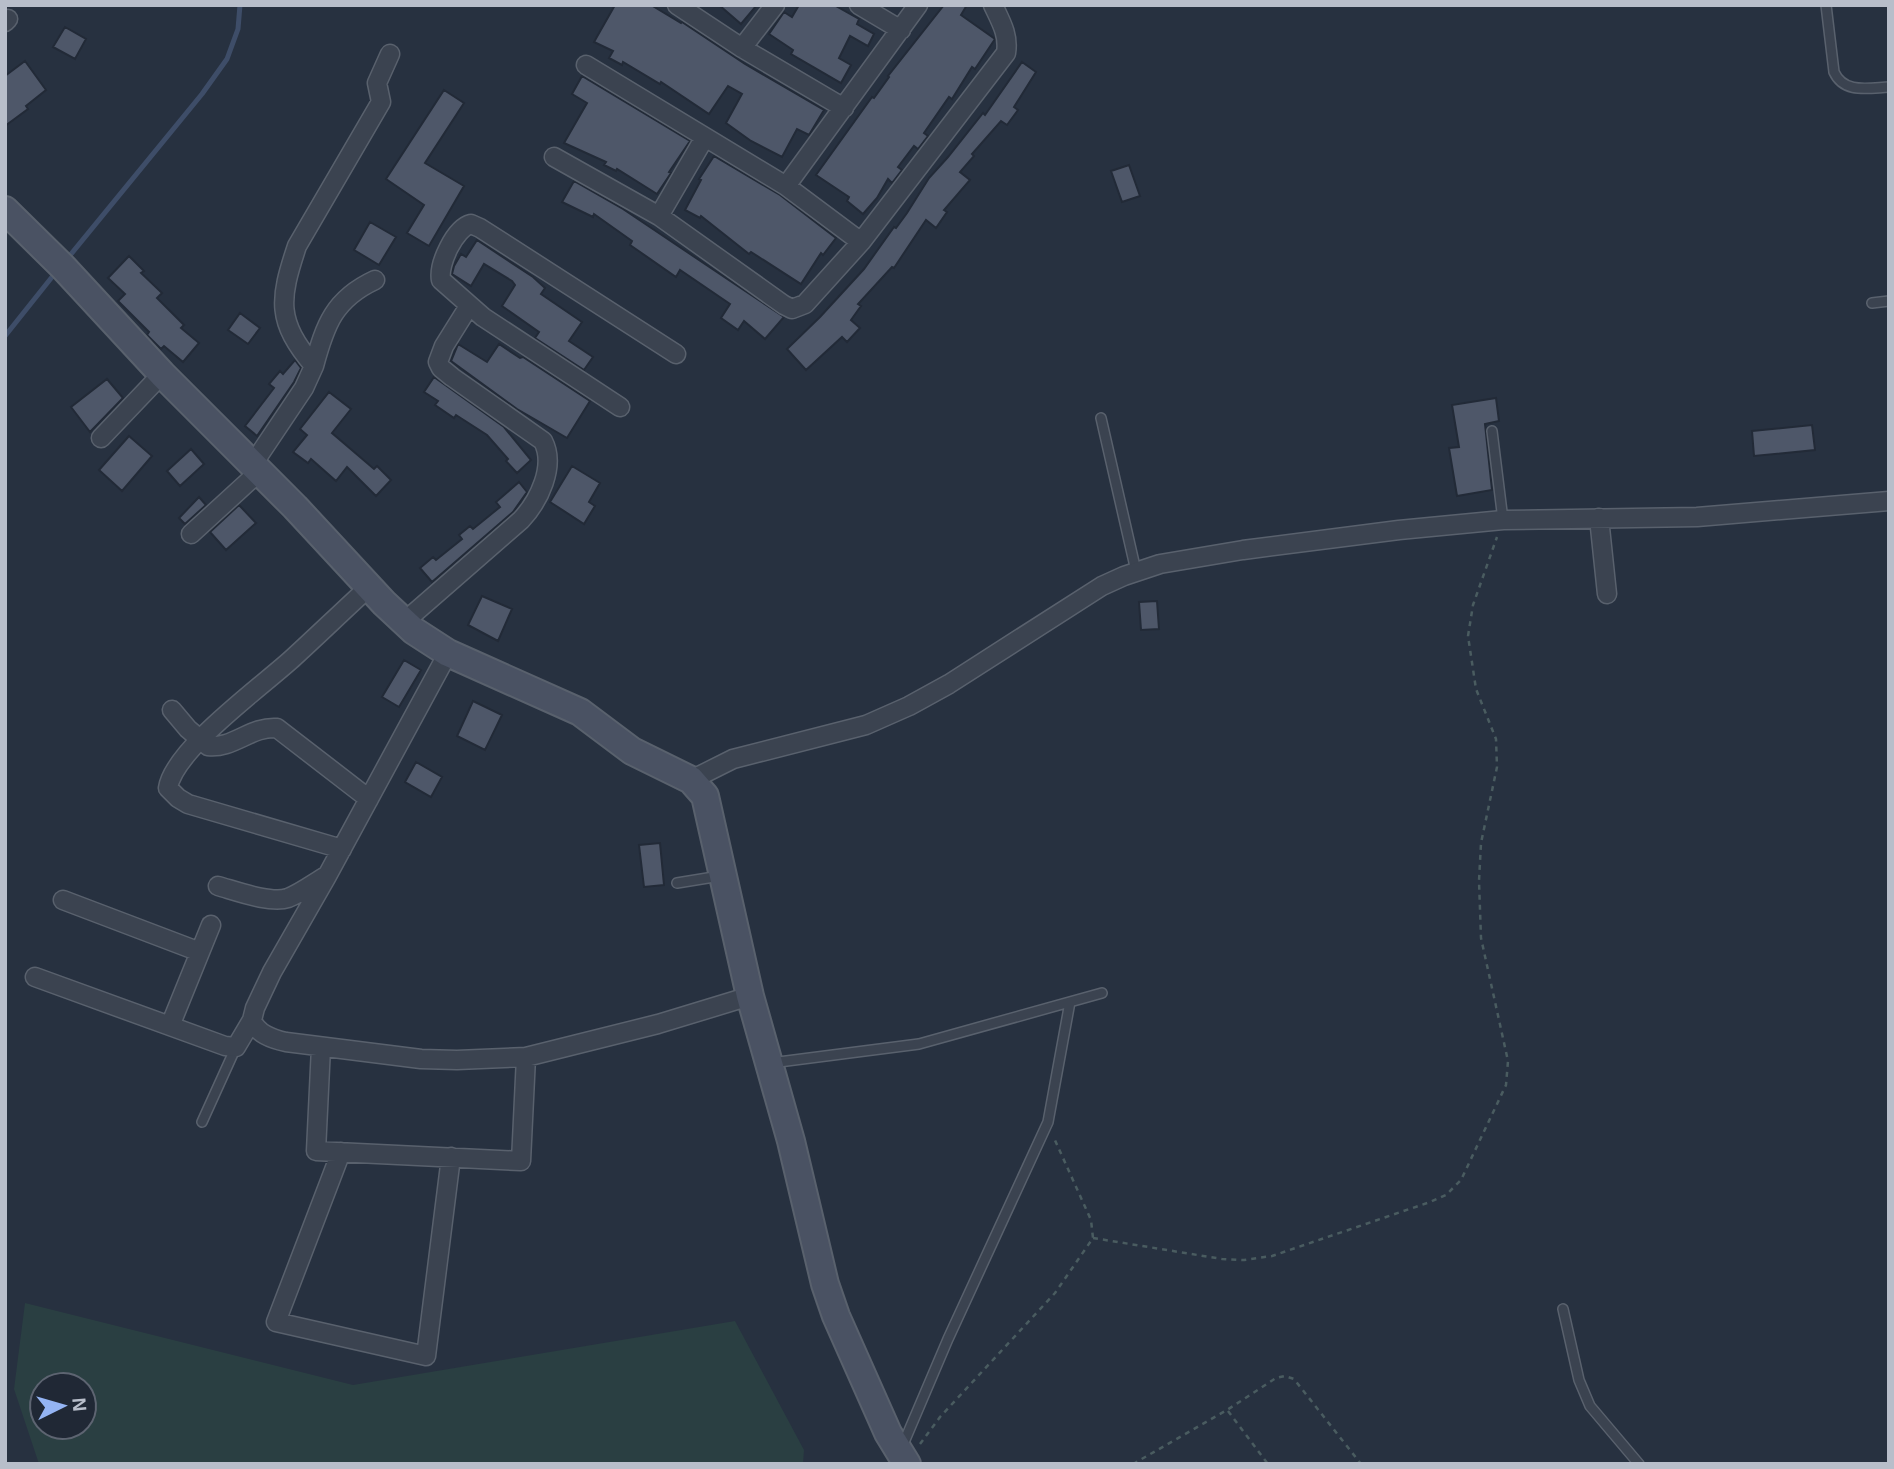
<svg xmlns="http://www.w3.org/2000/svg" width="1894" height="1469" viewBox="0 0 1894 1469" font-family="Arial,sans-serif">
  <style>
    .green { fill: #2a3f42; fill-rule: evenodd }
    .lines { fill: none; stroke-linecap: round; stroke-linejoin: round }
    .stream { stroke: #3e4d68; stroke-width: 5 }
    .building { fill: #4e5769; stroke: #222a37; stroke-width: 2 }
    .lane-casing { stroke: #59616d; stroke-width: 12 }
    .street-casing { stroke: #59616d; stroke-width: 21 }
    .secondary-casing { stroke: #59616d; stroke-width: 30 }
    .path { stroke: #4a5c60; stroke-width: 2.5; stroke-dasharray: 5 5; stroke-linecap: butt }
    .lane { stroke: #3b4350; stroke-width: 9 }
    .street { stroke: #3b4350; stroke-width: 18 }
    .secondary { stroke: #4a5263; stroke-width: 26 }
  </style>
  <rect width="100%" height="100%" fill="#273140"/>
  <path class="green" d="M25,1303L353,1385L735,1321L804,1450L803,1464H39L14,1389ZM42,1385H84V1427H42Z"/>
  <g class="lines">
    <path class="stream" d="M67,259L202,94L227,59L238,29L240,5
      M5,336L56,272"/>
  </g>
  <path class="building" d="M615,5H651L681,23L682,22L745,64L824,110L809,135L797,129L782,157L751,141L726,123L742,94L728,86L709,114L661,82L660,84L623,62L622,65L609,58L613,51L594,42Z
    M719,5H757L741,24Z
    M799,5H834L859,19L857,24L874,34L868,46L850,36L839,58L851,65L841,83L791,54L793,50L769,34L784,12L792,17Z
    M944,5H967L961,15L995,39L975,69L972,67L952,99L949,97L924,133L928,136L918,149L914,146L898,167L902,170L892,183L888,179L877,198L863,214L847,201L849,197L816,175L872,97L874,98L889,77L888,76Z
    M65,27L86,39L75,59L53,47Z
    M25,61L46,90L26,106L28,109L5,126V76Z
    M1022,62L1036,72L1014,107L1018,110L1007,125L1001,121L972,154L974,156L960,172L970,180L944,210L947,212L936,228L926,220L894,268L892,267L858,304L861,306L851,320L860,328L847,342L842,337L806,370L787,349L820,317L864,269L894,227L896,228L907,213L929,178L948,157L983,113L985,115Z
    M582,76L690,141L669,172L671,173L657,194L617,169L616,171L604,165L606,162L564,143L587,103L572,94Z
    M444,90L464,103L425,163L464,186L429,246L407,233L424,205L386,179Z
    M714,156L780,195L836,238L823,255L821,253L801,284L751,252L749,254L701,216L700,218L685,210L701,180L699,179Z
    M1129,165L1140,196L1122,202L1111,171Z
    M574,181L623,209L784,317L765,339L744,321L738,330L721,318L730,304L680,270L676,277L630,245L632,241L594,214L593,217L562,202Z
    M370,222L396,237L379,265L354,250Z
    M477,240L533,277L545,288L541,294L582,322L569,341L593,357L584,370L535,338L539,332L502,306L515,285L512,281L484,264L471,286L452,274L454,266L461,254L466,257Z
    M129,256L144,271L141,273L162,293L157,298L184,325L181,328L199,343L183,362L164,346L161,349L147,335L149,332L118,301L125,294L108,278Z
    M240,313L260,328L248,344L228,330Z
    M458,344L487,362L499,344L520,358L523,357L590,401L567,438L517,409L451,361Z
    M295,360L301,368L294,382L257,436L245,426L274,388L269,384L280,371L283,374Z
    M434,377L504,427L531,460L517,473L506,461L508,459L487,435L456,415L454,418L435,405L438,401L424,392Z
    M107,379L123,398L90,432L71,407Z
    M329,392L351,409L332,433L374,469L377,466L391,480L376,496L347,467L336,481L311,459L308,463L293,452L307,435L300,429Z
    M1496,398L1499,421L1485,424L1492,490L1457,496L1449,448L1459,447L1452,405Z
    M1812,425L1815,450L1754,456L1752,431Z
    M129,436L152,456L122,491L99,470Z
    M191,449L204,464L180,486L167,471Z
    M572,466L600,483L589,502L595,506L584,524L550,502Z
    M519,482L527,492L513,512L432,582L420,568L433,557L436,560L462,539L459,535L470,526L473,529L500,507L496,502Z
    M199,497L206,505L185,524L179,518Z
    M239,505L256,523L226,550L210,532Z
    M482,596L512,609L498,641L468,625Z
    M1157,601L1159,629L1141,630L1139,602Z
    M404,660L421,670L399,707L382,697Z
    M473,701L502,715L485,750L457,736Z
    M416,762L442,777L431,797L405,782Z
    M660,843L664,885L644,887L639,845Z"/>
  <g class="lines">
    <defs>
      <path id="lane" d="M1826,5L1834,72C1844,94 1868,88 1889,87
        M1872,303L1889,301
        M1101,418L1136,571
        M1492,431L1503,520
        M677,883L720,876
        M771,1063L919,1044L1102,993
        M202,1122L236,1047
        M1563,1309L1579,1380L1590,1406L1639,1464
        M902,1447L948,1339L1048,1122L1070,1002"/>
      <path id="street" d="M677,5L742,48L844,108
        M859,5L901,30
        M5,22L8,19
        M742,48L775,5
        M586,65L786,186L861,242
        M554,157L659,216L784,305L792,309L805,304L861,242L1006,53C1009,35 1001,22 993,5
        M786,186L918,5
        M659,216L705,137
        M314,366C325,325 334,299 375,280
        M620,407L483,317L441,280C438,264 455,228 471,224L480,228L676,354
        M101,438L162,374
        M253,464L304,388L314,366C276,321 279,300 297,246L381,102L377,83L390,54
        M1599,518L1607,594
        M191,534L260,471
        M404,622L521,520C539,501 556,466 543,441L452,377L441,368L438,362L444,346L469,306
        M172,710L188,729L208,746C233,749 251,726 277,728L369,799
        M691,780L733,759L866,725L909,706L949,684L1102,586L1124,576L1160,564L1243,550L1399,530L1503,520L1697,517L1889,501
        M342,849L188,804L178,798L168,788C174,749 264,685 294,657C319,634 344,610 369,587
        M218,886C236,891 271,904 288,898C301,893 314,883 326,876
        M63,900L200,952
        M35,977L225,1046L236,1047L252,1020L255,1008L272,972L327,876L448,653
        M252,1020C257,1034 272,1039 286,1042L421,1059L457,1060L526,1057L658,1024L750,996
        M170,1026L211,925
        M321,1047L316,1151L521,1161L526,1057
        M341,1152L276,1322L426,1356L451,1157"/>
      <path id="secondary" d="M5,210L63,267L162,374L295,507L384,603L414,631L448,653L580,712L632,751L691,780L705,796L750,996L791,1141L825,1284L836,1316L888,1433L907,1464"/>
    </defs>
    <use href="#lane" class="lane-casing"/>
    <use href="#street" class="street-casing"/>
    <use href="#secondary" class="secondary-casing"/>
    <path class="path" d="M1093,1238L1222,1259L1244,1260L1272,1256L1430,1202L1446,1195L1461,1180L1506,1085L1508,1061L1481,938L1479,881L1481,843L1497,767L1496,739L1476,689L1468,636L1473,605L1497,537
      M1228,1411L1268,1464
      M920,1444L940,1417L1055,1293L1093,1238L1091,1220L1054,1138
      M1133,1464L1227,1410L1276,1378L1285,1376L1294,1379L1361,1464"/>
    <use href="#lane" class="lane"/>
    <use href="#street" class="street"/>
    <use href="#secondary" class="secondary"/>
  </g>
  <rect width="1894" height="1469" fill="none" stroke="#b8beca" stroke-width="14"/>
  <g transform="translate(63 1406) rotate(85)"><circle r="33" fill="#202835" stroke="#5d6471" stroke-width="2"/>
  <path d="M0-5L12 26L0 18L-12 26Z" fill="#94b4f3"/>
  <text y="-10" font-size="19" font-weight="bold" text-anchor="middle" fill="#b8beca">N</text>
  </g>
</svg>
